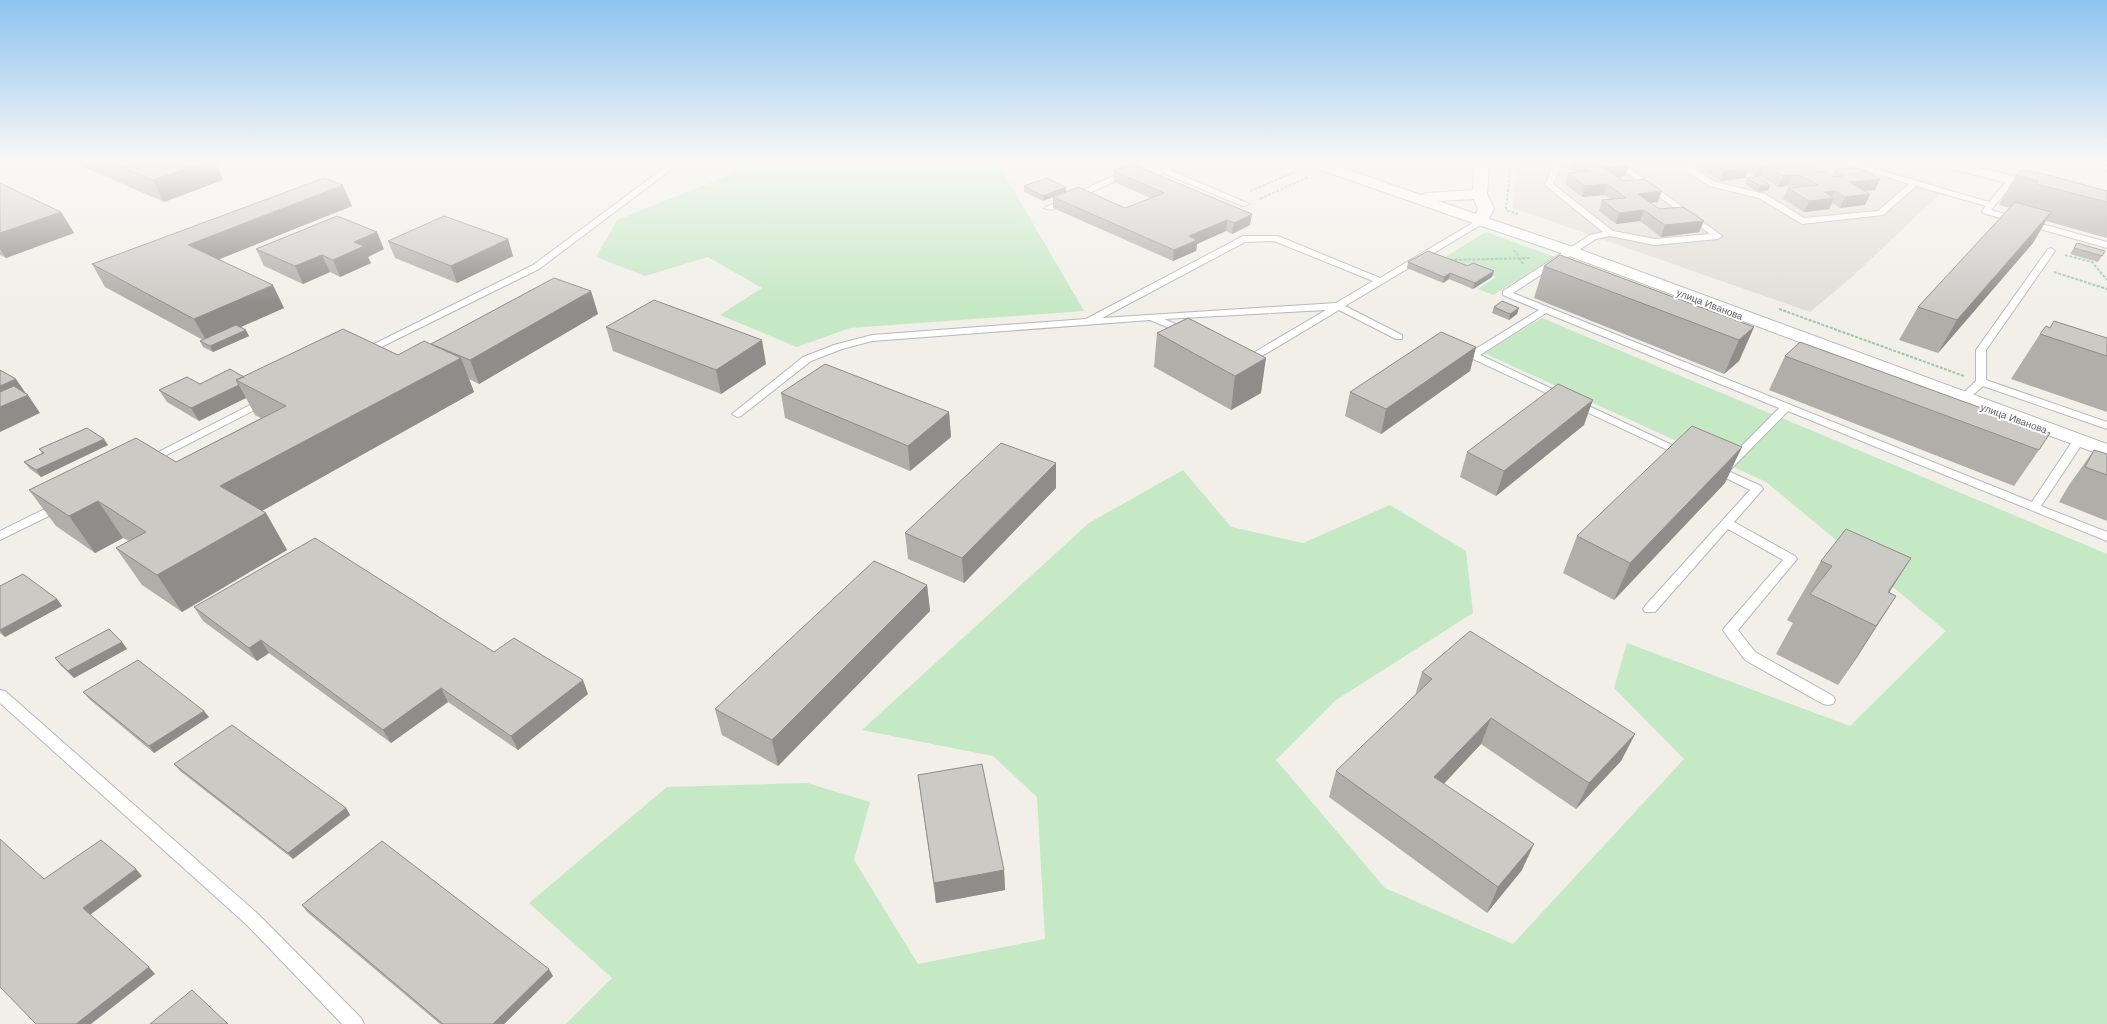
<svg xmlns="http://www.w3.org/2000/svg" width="2107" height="1024" viewBox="0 0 2107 1024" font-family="Helvetica,sans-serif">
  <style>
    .education { fill: #e1ded6 }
    .green { fill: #c5e8c5 }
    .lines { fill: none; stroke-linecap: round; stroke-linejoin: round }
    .service-casing { stroke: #b5b8bc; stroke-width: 2 }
    .tertiary-casing { stroke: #b5b8bc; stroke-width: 2 }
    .secondary-casing { stroke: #b6babf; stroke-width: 2 }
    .path { stroke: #9cc7a9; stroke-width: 2; stroke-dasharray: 3 1.5; stroke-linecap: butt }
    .service { fill: #fff; fill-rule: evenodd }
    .tertiary { fill: #fff; fill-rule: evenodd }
    .secondary { fill: #fff; fill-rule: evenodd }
    .wall { fill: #afaea9 }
    .shaded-wall { fill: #8f8d8a }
    .building { fill: #cccac5; stroke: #8f8d8a }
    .labels { text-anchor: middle; stroke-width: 4; stroke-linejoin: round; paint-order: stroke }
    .far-street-label { font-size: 10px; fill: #5f6368; stroke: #fff }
  </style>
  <rect width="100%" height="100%" fill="#f1efe8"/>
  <path class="education" d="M1518,162H1862L1948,186L1853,276L1810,312L1513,208Z"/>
  <path class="green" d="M742,162H997L1084,311L850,328L797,347L720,315L762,288L708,257L645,276L596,257L617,220L727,176Z
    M1486,232L1555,257L1493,295L1478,289L1496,277L1445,257Z
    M1542,318L2107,554V1024H566L612,978L529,903L667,787L807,783L870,802L854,860L918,964L1045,939L1037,797L993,756L862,730L1089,523L1183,470L1231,527L1303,543L1390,505L1466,551L1473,613L1336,700L1276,760L1385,888L1513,944L1684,759L1614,688L1627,643L1850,726L1946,631L1766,482L1484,353Z"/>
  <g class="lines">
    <defs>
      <path id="service" d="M672,162H681L539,269L367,354H359L358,352L533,265Z
        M1176,162H1186L1170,170L1250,204L1243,206L1163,173L1149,178L1134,173L1051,210L1044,208L1131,168L1149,173Z
        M1364,162H1375L1371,164Z
        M1453,162H1474L1485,165C1479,169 1459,166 1453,162Z
        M1555,162H1572L1561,165L1553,184L1613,231L1655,239L1710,234L1612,162H1621L1722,236L1718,239L1655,245L1610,236L1596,239L1513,293L2032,502L2074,439H2082L2084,441L2041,506L2107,532V541L1788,411L1731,469L1726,470L1761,486L1763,489L1734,522L1795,556L1797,559L1738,630L1755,652L1833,696L1835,700L1833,704L1828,705L1823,704L1745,660L1725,633L1723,630L1725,627L1783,560L1728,529L1655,612H1645L1643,609L1645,606L1750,490L1708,469L1714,465L1722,468L1723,465L1779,408L1546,313L1480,355L1689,453L1691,455L1685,458L1469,357V353L1539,310L1503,295V291L1590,235L1603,232L1545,185Z
        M1693,162H1701L1695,169L1715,182L1765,194L1804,218L1878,211L1909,184L1839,162H1851L1989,202L2009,178H2012L2016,180L1991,210L2107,242V248L1983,213L1982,211L1986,206L1916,186L1883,215L1802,224L1759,198L1710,186L1687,172L1686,170Z
        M2081,162H2093L2107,166V170Z
        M1481,218L1485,221L1484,223L1345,306L1402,335V339H1396L1339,310L1252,362H1244L1238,357L1243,354L1248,356L1326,310L1164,319L1189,330V334L1186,335L1150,320L872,341L842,349L811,361L741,416L737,417L732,414L803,357L834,345L872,335L1086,319L1243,236H1278L1380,278ZM1274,241L1373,281L1336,303L1102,318L1245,242Z
        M2051,248L2055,251L1986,350V380L2107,422V429L1983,386L1966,401L1962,402L1957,399L1976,381V350L2048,249Z
        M266,397L270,398L271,400L270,402L153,462H145L143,460Z
        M61,501L65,502L67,505L65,508L0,540V531Z
        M0,690L5,691L259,915L361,1018L364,1024H342L247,925L0,703Z"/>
      <path id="tertiary" d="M1481,216L1576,248L2107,444V457L1564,254L1476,224L1473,221L1476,218Z"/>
      <path id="secondary" d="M1305,162H1325L1421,195L1427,193L1473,190L1475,162H1489L1487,194L1494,209L1486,224H1476L1307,165ZM1474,199L1478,209L1476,214L1438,201Z
        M1934,162H1957L2048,185L2050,188L2048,191L2043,192L1936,165Z"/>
    </defs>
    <use href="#service" class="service-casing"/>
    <use href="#tertiary" class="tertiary-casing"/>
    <use href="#secondary" class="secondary-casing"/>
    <path class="path" d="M1511,162L1506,210L1518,214
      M1250,191L1297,171
      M1260,199L1308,177
      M1514,250L1523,264
      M2065,255L2092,262L2107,280
      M1450,260L1531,258
      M2054,272L2107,289
      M1779,309L1964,376"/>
    <use href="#service" class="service"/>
    <use href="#tertiary" class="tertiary"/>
    <use href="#secondary" class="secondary"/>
  </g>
  <path class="wall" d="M77,162H215L223,180L164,202L79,165Z
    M1572,162H1624L1625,176L1617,177L1658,202L1650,203L1659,209L1704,221L1699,232L1661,237L1640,221L1616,224L1599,211L1602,200L1610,199L1604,195L1582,197L1565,184L1568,173H1575L1570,169Z
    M1705,162H1799L1817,172L1832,176L1834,170L1875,190L1865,191L1870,194L1865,205L1840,208L1832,203L1829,209L1804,212L1783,199L1788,188L1798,187H1797L1787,186L1778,187L1761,176L1755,177L1747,172L1745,178L1720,181L1702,169Z
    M1114,171L1250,225L1232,234L1226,231L1197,244L1196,251L1173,261L1053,208V197L1043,201L1024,192V186L1066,192L1125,208L1151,198L1114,182Z
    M2016,175L2107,191V238L2046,221L2033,243L1938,353L1899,340L1918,307L2010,208L1999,205Z
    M1747,178L1770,185L1768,190L1758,192L1745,184Z
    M0,183L61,212L74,233L6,258L0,255Z
    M352,206L219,259L284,308L241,327L249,336L213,352L203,347L200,341L203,340L105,287L92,264Z
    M508,239L513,256L457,283L395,258L388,241Z
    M2077,243L2105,251L2098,262L2070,254Z
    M256,249H384L368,257L371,263L340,277L330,272L303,284L264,266Z
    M1408,262L1492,277L1473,289L1449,279L1443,283L1407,268Z
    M1544,266L1754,327L1739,361L1724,374L1534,298Z
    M591,291L598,314L479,384L469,379L474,392L262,511L266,513L287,550L182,612L142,585L116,548L129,541L123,538L95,553L56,526L29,490L176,462L261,418L255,415L246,398L199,421L167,402L159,390L244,377L398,355L431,345V344Z
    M1494,307L1517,314L1509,320L1492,313Z
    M1188,318L1261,393L1231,410L1154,367L1157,333Z
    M606,327L766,364L721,394L613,351Z
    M2050,328L2107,338V412L2011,379L2040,334Z
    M1476,347L1470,371L1381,434L1345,416L1350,392Z
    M1785,356L2039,450L2014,486L1769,390Z
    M781,393L949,412L951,437L910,471L785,418Z
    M1584,425L1496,496L1460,477L1467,452Z
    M108,445L41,477L29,468L24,462L42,453L39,449Z
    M2094,450L2107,454V521L2059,502L2069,485Z
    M1725,483L1614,600L1563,573L1577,536Z
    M1056,488L964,583L908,559L905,533Z
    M1911,558L1889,593L1896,596L1838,685L1776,654L1793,623L1787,620L1821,561Z
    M927,585L930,611L778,766L722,735L715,709Z
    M0,586L57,599L62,606L5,637L0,633Z
    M194,607L494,652L588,694L518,750L448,702L391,743L269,653L257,661L203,621Z
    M122,642L127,649L74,678L60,665L55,658Z
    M1422,672L1635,734L1621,761L1576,809L1481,744L1444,783L1522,870L1487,913L1329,797L1336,771L1415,696Z
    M83,692L209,717L154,753L89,699Z
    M174,764L346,808L350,815L293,859L180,771Z
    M918,775L1004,870L1005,890L936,903Z
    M302,905L553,976L504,1024H440L307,912Z"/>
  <path class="shaded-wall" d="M206,162H215L223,180L164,202L153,180Z
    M1740,162H1750L1748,168H1749L1745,178L1720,181L1724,170Z
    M1629,165L1625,176L1601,178L1604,168Z
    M1766,165L1761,176L1755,177L1759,166Z
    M1792,175L1787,186L1778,187L1783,176Z
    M1880,179L1875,190L1844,193L1849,182Z
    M1607,184L1604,195L1582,197L1585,186Z
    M343,185L352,206L200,267L188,245Z
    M1770,185L1768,190L1758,192L1760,186Z
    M1066,187V192L1053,197L1043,201V196Z
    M1662,191L1658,202L1634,205L1638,194Z
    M1835,191L1831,199L1834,198L1829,209L1804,212L1809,201L1824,192Z
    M1870,194L1865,205L1840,208L1845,197Z
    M1644,210L1640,221L1616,224L1619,213Z
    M61,212L74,233L6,258L0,249V233Z
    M2051,212L2033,243L1938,353L1957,320Z
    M1252,214L1250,225L1232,234L1234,223Z
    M1227,220L1226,231L1197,244L1196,251L1173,261L1174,250L1189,236Z
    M1704,221L1699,232L1661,237L1665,225Z
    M377,232L384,249L368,257L371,263L340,277L333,260L354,242Z
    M508,239L513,256L457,283L451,266Z
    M322,255L330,272L303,284L295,266Z
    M1494,271L1492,277L1473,289L1475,283Z
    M1450,273L1449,279L1443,283L1444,277Z
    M273,285L284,308L207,342L194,319Z
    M591,291L598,314L479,384L470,360Z
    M1519,308L1517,314L1509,320L1510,314Z
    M1754,327L1739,361L1724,374L1739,340Z
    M246,330L249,336L213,352L210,346Z
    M762,340L766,364L721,394L716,370Z
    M1476,347L1470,371L1381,434L1386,409Z
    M461,358L474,392L242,522L220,486Z
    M1266,358L1261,393L1231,410L1235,376Z
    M16,379L27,395H28L40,413L0,432V386Z
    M239,385L246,398L199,421L191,408Z
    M1593,400L1584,425L1496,496L1504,471Z
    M949,412L951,437L910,471L908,446Z
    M104,439L108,445L41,477L36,470Z
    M1742,447L1725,483L1614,600L1630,563Z
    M1056,463V488L964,583L962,558Z
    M98,501L123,538L95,553L69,516Z
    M266,513L287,550L182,612L157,575Z
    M1911,558L1873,617L1888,592Z
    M927,585L930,611L778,766L772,740Z
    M1896,596L1858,656L1838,685L1876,626Z
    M57,599L62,606L5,637L0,630Z
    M261,640L269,653L257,661L249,648Z
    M122,642L127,649L74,678L68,671Z
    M583,680L588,694L518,750L511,736Z
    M441,688L448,702L391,743L383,730Z
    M204,711L209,717L154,753L149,746Z
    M1491,718L1481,744L1426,803L1434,777Z
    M1635,734L1621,761L1576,809L1589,783Z
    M346,808L350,815L293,859L288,853Z
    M1534,844L1522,870L1487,913L1498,887Z
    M136,869L142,876L90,915L83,908Z
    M1004,870L1005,890L936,903L934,883Z
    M149,967L155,974L91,1024H76Z
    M549,969L553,976L504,1024H493Z"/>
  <path class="building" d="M108,162H206L153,180Z
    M1577,162H1624L1629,165L1604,168L1624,181L1644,179L1662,191L1638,194L1659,209L1683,207L1704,221L1665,225L1644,210L1619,213L1602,200L1626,198L1607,184L1585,186L1568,173L1590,171Z
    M1711,162H1740L1749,168L1724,170Z
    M1752,162H1799L1817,172L1824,171L1833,177L1844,176L1834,170L1859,168L1880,179L1849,182L1870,194L1845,197L1835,191L1824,192L1834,198L1809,201L1788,188L1818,185L1802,176L1792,175L1783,176L1766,165L1759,166Z
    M1132,164L1252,214L1234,223L1227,220L1189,236L1197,240L1174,250L1053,197L1078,187L1125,208L1164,193L1114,171Z
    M2021,170L2044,174L2107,191V202L2036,184L2038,181L2016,175Z
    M1758,177L1770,185L1760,186L1747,178Z
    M324,178L343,185L188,245L273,285L194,319L92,264Z
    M1047,178L1066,187L1043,196L1024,186Z
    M0,183L61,212L0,233Z
    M2015,202L2051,212L1957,320L1918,307Z
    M337,216L377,232L354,242L364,246L333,260L322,255L295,266L256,249Z
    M444,216L508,239L451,266L388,241Z
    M2077,243L2105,251L2102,256L2074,248Z
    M1428,251L1468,266L1473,263L1494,271L1475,283L1450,273L1444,277L1408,262Z
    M1560,255L1754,327L1739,340L1544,266Z
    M554,278L591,291L470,360L431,344Z
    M654,300L762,340L716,370L606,327Z
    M1502,301L1519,308L1510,314L1494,307Z
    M1188,318L1266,358L1235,376L1157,333Z
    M2054,321L2107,338V356L2040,334L2046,326L2050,328Z
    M236,325L246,330L210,346L200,341Z
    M343,329L398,355L424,341L461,358L220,486L266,513L157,575L116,548L146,532L98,501L69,516L29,490L136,438L176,462L286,406L236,380Z
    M1441,332L1476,347L1386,409L1350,392Z
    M1800,342L2050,433L2039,450L1785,356Z
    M825,364L949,412L908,446L781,393Z
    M230,369L244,377L236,380L239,385L191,408L159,390L187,377L200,384Z
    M0,370L16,379L0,386Z
    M1558,384L1593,400L1504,471L1467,452Z
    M14,386L28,395L0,407V392Z
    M1692,426L1742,447L1630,563L1577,536Z
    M87,428L104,439L36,470L24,462L44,453L39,449Z
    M1001,443L1056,463L962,558L905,533Z
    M2094,450L2107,454V475L2085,467Z
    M1846,529L1911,558L1888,592L1896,596L1876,626L1810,594L1832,566L1821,561Z
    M315,538L494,652L514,638L583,680L511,736L441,688L383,730L261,640L249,648L194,607Z
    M874,561L927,585L772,740L715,709Z
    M23,574L57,599L0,630V586Z
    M109,629L122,642L68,671L55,658Z
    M1470,631L1635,734L1589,783L1491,718L1434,777L1534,844L1498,887L1336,771L1432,679L1422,672Z
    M138,660L204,711L149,746L83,692Z
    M232,725L346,808L288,853L174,764Z
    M982,764L1004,870L934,883L918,775Z
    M0,839L44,879L101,840L136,869L83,908L149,967L76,1024H36L0,987Z
    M382,841L549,969L493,1024H443L302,905Z
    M192,990L228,1024H150Z"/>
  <linearGradient id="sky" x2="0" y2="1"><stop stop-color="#8fc3f1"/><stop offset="0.53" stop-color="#f9f8f5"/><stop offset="1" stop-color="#f9f8f5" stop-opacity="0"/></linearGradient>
  <rect width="2107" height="305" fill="url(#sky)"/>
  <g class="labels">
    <g class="far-street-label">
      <text transform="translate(1710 304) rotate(21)" y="4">улица Иванова</text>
      <text transform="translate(2014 418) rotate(20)" y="4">улица Иванова</text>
    </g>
  </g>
</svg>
